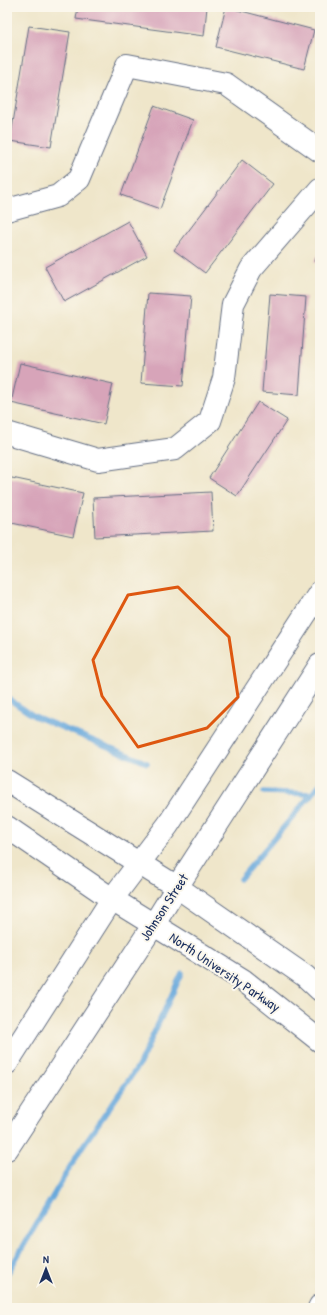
<svg xmlns="http://www.w3.org/2000/svg" width="327" height="1315" viewBox="0 0 327 1315" font-family="'Patrick Hand',sans-serif">
  <style>
    .lines { fill: none; stroke-linecap: round; stroke-linejoin: round }
    .stream { stroke: #69a9dc; stroke-width: 5.5 }
    .building { fill: #d7a4b9 }
    .minor-casing { stroke: #656f84; stroke-width: 24 }
    .major-casing { stroke: #656f84; stroke-width: 24 }
    .minor { stroke: #fff; stroke-width: 22 }
    .major { stroke: #fff; stroke-width: 22 }
    .marked { fill: none; stroke: #de5710; stroke-width: 3; stroke-linejoin: round }
    .labels { text-anchor: middle; stroke-width: 4; stroke-linejoin: round; paint-order: stroke }
    .street-label { font-size: 14px; fill: #1b2f5e; stroke: #fbf7ec }
  </style>
  <rect width="100%" height="100%" fill="#fbf7ec"/>
  <filter id="ink" filterUnits="userSpaceOnUse"><feTurbulence type="fractalNoise" baseFrequency=".025" numOctaves="2"/><feDisplacementMap in="SourceGraphic" scale="8" xChannelSelector="R" yChannelSelector="G"/><feConvolveMatrix kernelMatrix="1 2 1 2 8 2 1 2 1" color-interpolation-filters="sRGB"/></filter>
  <filter id="wash" filterUnits="userSpaceOnUse"><feTurbulence type="fractalNoise" baseFrequency=".012" numOctaves="4" result="noise"/><feDisplacementMap in="SourceGraphic" scale="16" xChannelSelector="R" yChannelSelector="G"/><feGaussianBlur stdDeviation="0.9" result="paint"/><feColorMatrix in="noise" values="0 0 0 0 0 0 0 0 0 0 0 0 0 0 0 0 0 1.4 0 .05"/><feComposite in="paint" operator="in"/></filter>
  <g filter="url(#wash)">
    <rect width="100%" height="100%" fill="#efe6ca"/>
    <g class="lines">
      <path class="stream" d="M7,698L34,716L147,763
        M264,792L311,794
        M240,879L320,784
        M7,1274L80,1150L139,1065L182,973"/>
    </g>
    <g id="blocks">
      <path class="building" d="M78,7H207L204,36L76,19Z
        M226,7L314,30L304,69L216,47Z
        M29,26L70,32L51,147L10,141Z
        M154,106L193,120L160,209L121,195Z
        M242,160L273,184L205,273L174,250Z
        M128,221L147,256L64,302L45,267Z
        M320,253V266L314,261Z
        M148,293L191,296L183,386L141,383Z
        M270,294L306,297L299,395L262,392Z
        M20,363L113,384L104,424L11,403Z
        M258,402L287,420L237,496L209,478Z
        M7,477L83,493L73,536L7,522Z
        M211,492L213,531L95,537L93,498Z"/>
    </g>
  </g>
  <g filter="url(#ink)">
    <use href="#blocks" fill-opacity="0" stroke="#656f84" stroke-width="1"/>
    <g class="lines">
      <defs>
        <path id="minor" d="M7,210L58,196L79,179L127,65L226,84L320,151
          M7,433L98,460L175,449L210,421L224,378L233,304L251,269L320,189
          M154,924L177,887
          M319,1308L320,1306"/>
        <path id="major" d="M7,781L177,887L305,976L320,990
          M7,827L112,899L243,980L320,1041
          M177,887L320,665
          M7,1063L112,899L168,825L320,592
          M7,1149L154,924"/>
      </defs>
      <use href="#minor" class="minor-casing"/>
      <use href="#major" class="major-casing"/>
      <use href="#minor" class="minor"/>
      <use href="#major" class="major"/>
    </g>
  </g>
  <path class="marked" d="M178,587L229,637L238,697L207,728L138,747L102,696L93,660L128,595Z"/>
  <g class="labels">
    <g class="street-label">
      <text transform="translate(164 907) rotate(-57)" y="5">Johnson Street</text>
      <text transform="translate(225 972) rotate(34)" y="5">North University Parkway</text>
    </g>
  </g>
  <rect width="327" height="1315" fill="none" stroke="#fbf7ec" stroke-width="24"/>
  <g transform="translate(46 1269)" stroke="#fbf7ec" stroke-width="3" paint-order="stroke">
  <path d="M0-3L7 15L0 10L-7 15Z" fill="#1b2f5e"/>
  <text y="-6" font-size="11" font-weight="bold" text-anchor="middle" fill="#1b2f5e">N</text>
  </g>
</svg>
